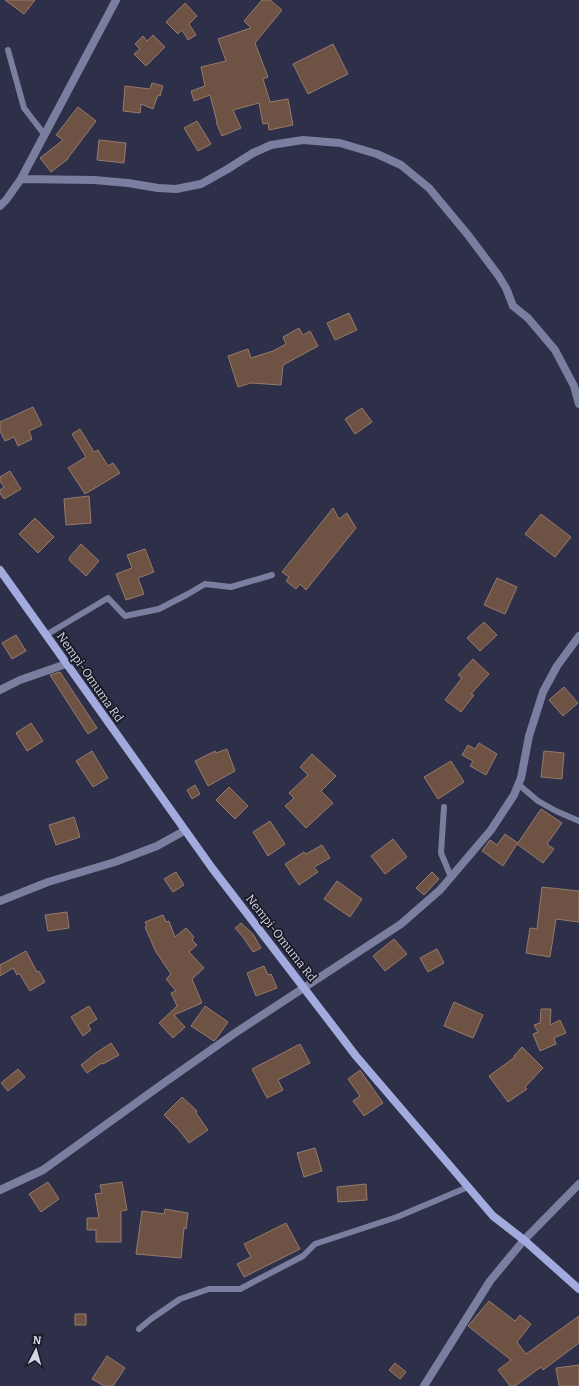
<svg xmlns="http://www.w3.org/2000/svg" width="579" height="1386" viewBox="0 0 579 1386" font-family="Bitter,serif">
  <style>
    .building { fill: #6e5345; stroke: #977a6c }
    .lines { fill: none; stroke-linecap: round; stroke-linejoin: round }
    .lane { stroke: #7a7f9f; stroke-width: 6 }
    .street { stroke: #7a7f9f; stroke-width: 8 }
    .secondary { stroke: #a3aadd; stroke-width: 8 }
    .labels { text-anchor: middle; stroke-width: 3.5; stroke-linejoin: round; paint-order: stroke }
    .street-label { font-size: 12px; fill: #d3d6e5; stroke: #181924 }
  </style>
  <rect width="100%" height="100%" fill="#2d3048"/>
  <path class="building" d="M5,0H35L24,14Z
    M262,0H270L282,10L255,43L268,77L263,79L270,102L288,99L293,125L269,130L268,123L263,124L259,103L233,110L241,128L222,136L216,122H217L210,95L194,101L191,91L205,86L201,67L226,61L218,39L251,28L244,21Z
    M185,3L197,16L189,24L196,35L188,40L182,30L178,34L166,22Z
    M153,35L165,47L146,66L134,54L140,49L135,44L143,36L147,41Z
    M333,44L348,74L308,94L293,64Z
    M152,83L163,86L160,96L158,95L153,109L141,104L140,113L123,111L125,86L150,89Z
    M78,107L96,121L68,158V159L51,172L40,158L63,140L56,135Z
    M197,121L211,144L198,151L184,128Z
    M99,140L126,143L124,163L97,160Z
    M349,313L357,330L335,340L327,323Z
    M299,328L303,335L310,331L318,346L283,365L281,385L251,383L238,387L228,356L248,349L251,358L273,351L286,344L283,337Z
    M33,407L42,425L29,431L32,439L18,446L14,437L5,441L0,431V422Z
    M362,408L372,422L355,434L345,419Z
    M80,429L94,452L98,450L108,466L113,463L120,473L85,494L68,468L86,457L72,434Z
    M10,471L21,489L4,499L0,493V490L4,487L0,481V477Z
    M89,496L91,523L66,525L64,499Z
    M333,508L339,519L347,513L356,528L306,590L300,584L296,589L286,581L289,577L282,572Z
    M541,514L571,537L555,557L525,534Z
    M35,518L54,537L38,553L19,534Z
    M81,544L99,561L86,576L70,561L69,558Z
    M145,549L154,572L138,578L144,594L126,600L116,574L132,568L127,555Z
    M497,578L517,587L505,614L484,605Z
    M484,622L497,635L480,651L467,638Z
    M16,635L26,651L12,659L2,643Z
    M473,659L489,674L471,694L474,695L461,712L445,700L462,678L458,675Z
    M60,672L97,728L88,734L50,675Z
    M564,687L578,703L563,716L549,700Z
    M31,723L43,741L27,751L16,733Z
    M479,743L497,754L486,775L470,766L473,761L462,755L468,745L475,749Z
    M227,749L235,771L208,786L195,761L215,751L216,753Z
    M92,751L108,778L93,787L76,761Z
    M544,751L564,753L562,779L541,777Z
    M312,754L336,776L321,791L333,803L306,828L285,806L294,798L289,793L308,775L300,767Z
    M451,761L464,782L438,799L424,777Z
    M195,785L200,794L192,799L187,790Z
    M229,787L248,806L235,819L216,800Z
    M541,809L562,823L547,844L554,849L543,863L517,844L503,866L482,851L490,840L497,845L505,834L518,843Z
    M74,817L80,837L56,845L49,825Z
    M270,821L285,844L268,856L253,832Z
    M393,839L407,857L385,874L371,856Z
    M322,845L330,858L314,867L318,872L299,885L285,864L304,852L306,854Z
    M176,872L184,885L173,892L164,879Z
    M432,872L439,879L424,895L416,888Z
    M337,881L362,899L350,917L324,899Z
    M542,887L579,891V922L556,919L550,957L526,953L530,928L537,929Z
    M67,912L69,928L48,931L45,915Z
    M163,915L166,922L169,921L175,937L186,928L194,937L192,940L197,945L189,952L204,968L192,979L202,1003L174,1015L185,1027L173,1038L159,1023L177,1006L171,993L176,991L166,979L171,974L156,952L145,927L147,926L145,922Z
    M241,923L253,934L261,948L253,952L243,937L235,928Z
    M394,939L407,954L385,971L373,956Z
    M437,949L444,963L428,972L420,958Z
    M26,951L37,972L39,971L45,982L30,991L19,973L17,975L13,968L0,976V965Z
    M264,966L268,975L271,974L277,988L256,996L247,973Z
    M454,1002L483,1015L473,1038L444,1026Z
    M89,1006L97,1019L88,1025L91,1030L83,1036L71,1017Z
    M205,1006L228,1022L216,1039L214,1041L191,1026Z
    M541,1009H551L550,1025L560,1020L566,1033L554,1038L556,1044L540,1051L533,1034L538,1032L534,1025L540,1023Z
    M111,1043L119,1055L103,1064L102,1063L87,1073L81,1065L96,1053Z
    M300,1044L310,1063L278,1080L283,1090L267,1098L252,1069Z
    M522,1047L543,1068L525,1087L527,1089L508,1102L489,1076L515,1057L514,1056Z
    M18,1069L25,1077L8,1091L1,1083Z
    M360,1070L383,1103L364,1116L353,1101L360,1096L348,1079Z
    M182,1097L197,1111L196,1113L208,1130L189,1143L179,1130L164,1115Z
    M315,1148L322,1171L304,1177L297,1153Z
    M48,1182L59,1199L41,1212L29,1194Z
    M122,1182L127,1210L121,1211V1242H96V1230H87V1218H99L95,1194L102,1193L100,1185Z
    M366,1184L367,1200L338,1202L337,1187Z
    M165,1209L188,1213L186,1229L184,1228L181,1258L136,1254L142,1211L164,1214Z
    M286,1223L300,1249L244,1277L237,1264L251,1257L244,1244Z
    M489,1301L515,1321L520,1315L531,1324L517,1342L526,1354L579,1316V1343L543,1370L541,1367L515,1386H510L498,1370L511,1360L468,1326Z
    M75,1314H86V1325H75Z
    M107,1356L125,1368L113,1386H104L92,1379Z
    M395,1363L406,1372L400,1379L389,1370Z
    M579,1365V1386H559L556,1368Z"/>
  <g class="lines">
    <path class="lane" d="M8,50L24,108L44,134
      M46,635L108,598L125,616L159,609L188,594L205,584L231,587L272,575
      M518,784L538,801L556,811L579,821
      M444,807L441,853L451,877
      M139,1329L151,1319L180,1299L209,1289H240L303,1256L315,1244L397,1217L468,1187"/>
    <path class="street" d="M21,179L94,180L128,183L158,188L176,189L201,184L226,170L253,153L271,145L303,140L340,143L377,154L401,165L429,188L468,235L498,275L506,288L513,306L528,318L555,350L574,386L579,404
      M0,206L6,200L21,179L116,0
      M0,690L20,680L66,664
      M0,901L48,882L115,862L157,846L184,831
      M0,1190L43,1170L161,1085L235,1033L401,924L440,890L491,830L514,795L521,778L529,736L543,692L557,666L579,636
      M424,1386L490,1281L524,1240L579,1184"/>
    <path class="secondary" d="M0,570L212,868L356,1056L493,1216L524,1240L579,1289"/>
  </g>
  <g class="labels">
    <g class="street-label">
      <text transform="translate(90 677) rotate(55)" y="4">Nempi-Omuma Rd</text>
      <text transform="translate(281 938) rotate(52)" y="4">Nempi-Omuma Rd</text>
    </g>
  </g>
  <g transform="translate(36 1350) rotate(6)" stroke="#181924" stroke-width="3" paint-order="stroke">
  <path d="M0-3L7 15L0 10L-7 15Z" fill="#d3d6e5"/>
  <text y="-6" font-size="11" font-weight="bold" text-anchor="middle" fill="#d3d6e5">N</text>
  </g>
</svg>
